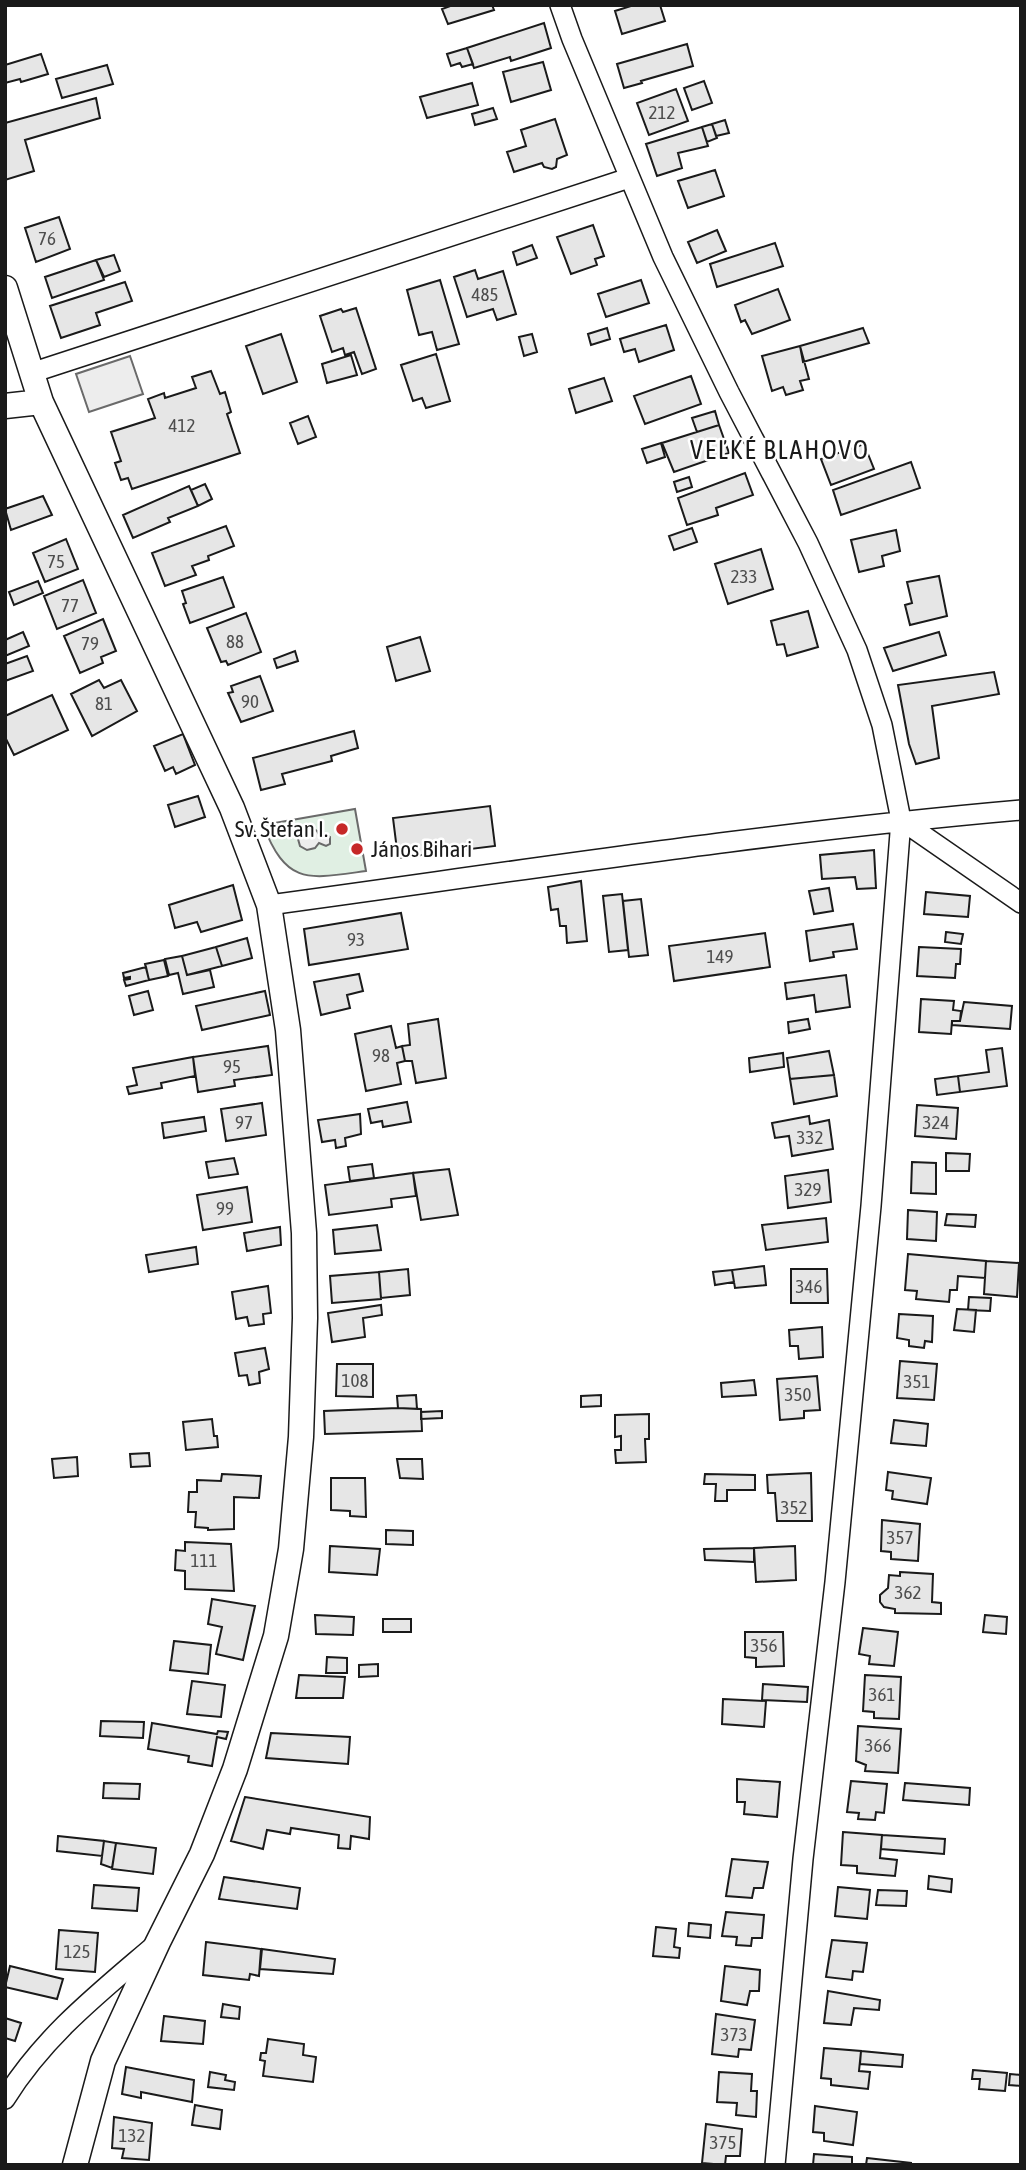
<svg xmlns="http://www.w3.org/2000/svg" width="1026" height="2170" viewBox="0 0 1026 2170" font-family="'Asap Condensed',sans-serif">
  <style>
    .green { fill: #e0efe3; stroke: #6a6a6a; stroke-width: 2 }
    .parking { fill: #ededed; stroke: #6a6a6a; stroke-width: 2 }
    .building { fill: #e6e6e6; stroke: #1a1a1a; stroke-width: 2 }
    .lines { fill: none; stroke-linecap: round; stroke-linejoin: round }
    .minor-casing { stroke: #1a1a1a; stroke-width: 22 }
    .tertiary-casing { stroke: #1a1a1a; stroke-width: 27 }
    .minor { stroke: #fff; stroke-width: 19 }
    .tertiary { stroke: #fff; stroke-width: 24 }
    .poi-dot { fill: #c62828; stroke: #fff; stroke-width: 2.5 }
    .labels { text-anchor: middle; stroke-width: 5; stroke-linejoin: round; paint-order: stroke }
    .number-label { font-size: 19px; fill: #4d4d4d }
    .poi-label { font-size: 23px; fill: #1a1a1a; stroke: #fff; text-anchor: end }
    .quarter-label { font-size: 26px; letter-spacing: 2px; fill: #1a1a1a; stroke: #fff }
  </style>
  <rect width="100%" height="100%" fill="#fff"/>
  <path class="green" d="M355,809L366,871C308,879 287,886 263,825Z"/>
  <path class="parking" d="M130,356L143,394L89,412L76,374Z
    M311,827L317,831L320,836L326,834L330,837V844L326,846L319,843L315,848L307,850L300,846L298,839L300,832Z"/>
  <path class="building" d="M453,5H492L494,10L448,24L442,9Z
    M634,5H660L665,21L622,34L615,11Z
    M544,23L551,48L511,61L510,57L474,68L467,48Z
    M687,44L693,66L641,81L642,83L624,88L617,64Z
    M467,48L473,64L462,67L460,63L451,66L447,54Z
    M41,54L48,74L21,82L20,79L5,83V65Z
    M543,62L551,90L511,102L503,72Z
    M107,65L113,84L62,98L56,79Z
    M704,81L712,103L692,110L684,88Z
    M472,83L478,105L427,118L420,97Z
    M676,89L688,121L649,135L637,103Z
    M96,98L100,118L25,140L34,171L5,180V123Z
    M493,108L497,119L475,125L472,114Z
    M555,119L567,155L557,159L556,167L552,169L544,167L542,163L514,172L507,152L526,146L521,130Z
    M725,120L729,133L716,136L712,124Z
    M712,124L717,138L707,142L702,127Z
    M702,127L708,146L678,153L682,168L657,176L646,144Z
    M715,170L724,196L688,208L678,181Z
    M59,217L70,249L36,262L25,228Z
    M593,225L604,256L595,259L597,265L571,274L557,237Z
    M717,230L726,251L697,263L688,242Z
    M775,243L783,266L717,287L710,264Z
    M532,245L537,258L517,265L513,252Z
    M114,255L120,271L104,277L96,260Z
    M96,260L104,280L52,298L45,277Z
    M475,270L478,279L503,271L516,314L497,320L493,309L467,317L454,277Z
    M440,280L459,344L437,350L432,332L419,335L407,290Z
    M641,280L649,303L606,317L598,294Z
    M125,282L132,301L96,313L100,325L61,338L50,306Z
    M778,289L790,320L752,334L745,320L741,322L735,305Z
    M356,308L376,369L362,374L354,352L345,355L343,348L332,352L320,316L341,309L343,312Z
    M666,325L674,350L639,362L635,349L624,352L620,339Z
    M607,328L610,339L591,345L588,334Z
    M863,328L869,343L803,362L800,346Z
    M281,334L297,382L263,394L246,346Z
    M532,334L537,352L524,356L519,337Z
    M800,346L809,379L800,381L803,390L786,395L783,387L772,391L762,356Z
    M436,354L450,401L426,408L422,398L413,401L401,365Z
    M351,355L357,375L327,383L322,364Z
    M211,371L220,394L225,392L231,412L227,414L240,453L132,489L128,478L121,480L115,463L121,461L111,432L155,418L148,399L164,393L165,398L196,388L192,377Z
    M691,376L701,404L645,424L634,396Z
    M604,378L612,401L576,413L569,389Z
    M715,411L719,425L697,432L692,418Z
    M308,416L316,437L298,444L290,423Z
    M719,425L729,453L674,472L662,443Z
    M661,443L665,457L647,463L642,449Z
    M864,444L874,469L831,485L821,459Z
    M911,462L920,488L841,515L833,490Z
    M745,473L753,495L716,508L718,515L687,525L678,498Z
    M689,477L692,487L677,492L674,482Z
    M205,484L212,499L198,506L191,490Z
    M189,486L198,506L168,518L170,522L133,538L123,515Z
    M43,496L52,515L11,530L5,509Z
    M226,526L234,546L208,556L209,560L192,566L196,575L165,586L152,553Z
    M692,528L697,542L674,550L669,536Z
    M896,530L900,551L882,556L884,566L859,572L851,540Z
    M66,539L78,569L45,582L33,553Z
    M761,549L773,589L728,604L715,564Z
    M939,576L947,616L910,625L905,605L912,603L907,582Z
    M223,577L234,607L190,623L183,604L186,603L182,591Z
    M83,580L96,613L57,629L44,596Z
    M38,581L43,593L14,605L9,592Z
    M808,611L818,647L787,656L784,644L777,645L771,621Z
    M246,613L261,652L228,665L226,661L221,662L207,628Z
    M103,619L116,651L101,657L103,663L80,673L64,636Z
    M23,632L29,646L5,656V640Z
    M939,632L946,655L893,671L884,648Z
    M420,637L430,671L396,681L387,647Z
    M295,651L298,661L277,668L274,659Z
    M27,656L33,671L5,681V664Z
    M994,672L999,694L932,706L939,758L916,764L909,744L898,685Z
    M260,676L273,711L241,722L228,693L233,692L231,686Z
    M99,680L104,688L121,680L137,711L92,736L71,694Z
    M52,695L68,730L14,755L5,737V716Z
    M354,731L358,748L331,756L332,761L282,774L285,784L261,790L253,758Z
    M183,734L195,765L176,774L173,767L165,771L154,746Z
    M198,796L205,817L175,827L168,805Z
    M490,806L495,846L398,858L393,818Z
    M874,850L876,888L857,889L855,877L822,879L820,855Z
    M581,881L587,941L567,943L566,926H560L558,909L551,910L548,887Z
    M233,885L242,920L201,932L197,922L175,928L169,905Z
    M829,888L833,911L814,914L809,891Z
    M926,892L970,896L968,917L924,914Z
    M622,894L628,950L609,952L603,896Z
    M641,899L648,955L629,957L623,901Z
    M401,913L408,949L309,965L304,929Z
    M853,924L857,949L833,952L834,957L810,961L806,931Z
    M946,932L963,934L961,944L945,942Z
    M765,933L770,967L674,981L669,946Z
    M247,938L252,958L222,966L216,947Z
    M216,947L222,966L187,975L182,956Z
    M919,947L961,949L960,964H956L955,978L917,976Z
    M182,956L187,975L210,970L214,987L183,994L178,973L169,975L165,959Z
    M164,960L168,976L149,980L145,964Z
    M146,967L149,980L126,986L124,980L130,979V977L124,978L123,973Z
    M359,974L363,991L347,995L350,1008L321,1015L314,982Z
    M846,975L850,1007L816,1012L814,995L787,999L785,983Z
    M148,991L153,1010L134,1015L129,996Z
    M265,991L270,1015L202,1030L196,1006Z
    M921,999L954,1001L953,1010L961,1011L960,1021H952L951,1034L919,1032Z
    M964,1002L1012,1006L1010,1029L952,1025V1021H960Z
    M438,1019L446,1078L416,1083L412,1061H405L402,1046L410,1045L408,1024Z
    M808,1019L810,1029L789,1033L788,1022Z
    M391,1026L396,1048L402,1046L405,1061L397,1063L401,1084L366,1091L355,1034Z
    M268,1046L272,1075L234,1080L235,1086L198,1092L193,1057Z
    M1002,1048L1007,1086L960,1092L958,1076L989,1072L986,1050Z
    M829,1051L834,1075L790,1079L787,1058Z
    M783,1053L784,1067L750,1072L749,1058Z
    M193,1057L195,1076L161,1083L162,1088L129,1094L127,1087L137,1085L133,1068Z
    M834,1075L837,1096L794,1104L790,1079Z
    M958,1076L960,1092L937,1095L935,1079Z
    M407,1102L411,1122L383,1127L382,1121L371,1123L368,1109Z
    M262,1103L266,1135L226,1141L221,1109Z
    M917,1105L958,1108L956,1139L915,1136Z
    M360,1114L361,1134L345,1138L346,1146L336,1148L335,1140L322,1142L318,1120Z
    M809,1116L810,1124L829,1120L833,1149L792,1156L789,1136L775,1138L772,1123Z
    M204,1117L206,1131L164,1138L162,1123Z
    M946,1153L970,1154L969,1171H946Z
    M234,1158L238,1174L209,1178L206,1162Z
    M912,1162L936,1163V1194L911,1193Z
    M372,1164L374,1178L350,1181L348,1167Z
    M449,1169L458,1215L421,1220L413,1173Z
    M828,1170L831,1202L788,1208L785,1176Z
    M413,1173L416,1196L391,1199L392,1207L329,1215L325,1185Z
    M247,1187L252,1222L203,1230L197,1195Z
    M908,1210L937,1212L936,1241L907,1239Z
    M947,1214L976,1215L975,1227L945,1225Z
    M826,1218L828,1242L766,1250L762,1225Z
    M377,1225L381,1250L335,1254L333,1230Z
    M280,1227L281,1245L247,1251L244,1233Z
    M196,1247L198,1264L149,1272L146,1255Z
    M908,1254L986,1261L985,1278L958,1276L957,1290H950L949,1302L916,1299L917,1291L905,1290Z
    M986,1261L1019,1263L1017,1297L984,1294Z
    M764,1266L766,1285L735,1288L732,1270Z
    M408,1269L410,1295L381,1298L379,1272Z
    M791,1269H827L828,1303H791Z
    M732,1270L734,1282L715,1285L713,1272Z
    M379,1272L381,1299L332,1303L330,1276Z
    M268,1286L271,1313L263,1314L264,1324L249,1326L247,1317L236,1319L232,1292Z
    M969,1297L991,1298L990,1311L968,1310Z
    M381,1305L382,1315L363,1318L365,1337L332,1342L328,1313Z
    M957,1309L976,1310L974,1332L954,1330Z
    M899,1314L933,1316L932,1342L925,1341L924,1348L909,1346V1340L897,1338Z
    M822,1327L823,1357L799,1359L798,1346H790L789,1330Z
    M265,1348L269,1369L259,1372L260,1383L249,1385L247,1375L239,1376L235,1353Z
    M900,1361L937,1364L934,1400L897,1398Z
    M337,1364H373V1397L336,1396Z
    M817,1376L820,1410L804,1411V1418L780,1420L777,1379Z
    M754,1380L756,1395L722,1397L721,1383Z
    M416,1395L417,1409L398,1408L397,1396Z
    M601,1395V1406L581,1407V1396Z
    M398,1408L421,1409L422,1431L325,1434L324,1411Z
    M442,1411V1418L421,1419V1412Z
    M649,1414V1439H645L646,1462L616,1463L615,1450H621V1436L615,1437V1415Z
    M212,1419L214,1436H217L218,1447L186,1450L183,1422Z
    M894,1420L928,1424L926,1446L891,1443Z
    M149,1453L150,1466L131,1467L130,1454Z
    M77,1457L78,1476L54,1478L52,1459Z
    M397,1459H422L423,1479L400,1478Z
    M888,1472L931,1478L927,1504L892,1499L893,1491L886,1490Z
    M811,1473L812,1521H777L775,1493H768L767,1475Z
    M222,1474L261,1476L259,1498L234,1497V1529L208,1530V1528L195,1527L196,1512H188L189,1492H197V1480L221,1481Z
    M705,1474L755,1475V1490H727V1501H715L716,1484H704Z
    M331,1478H365L366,1517L350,1516V1511L331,1510Z
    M882,1520L920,1524L918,1561L891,1559V1552L881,1551Z
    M386,1530L413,1531V1545L386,1544Z
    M185,1542L231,1544L234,1591L185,1589V1571L175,1570L176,1550L185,1551Z
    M330,1546L380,1549L377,1575L329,1572Z
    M795,1546L796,1580L756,1582L754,1548Z
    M754,1548V1562L705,1560L704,1549Z
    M900,1572L933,1574L932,1602L941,1603V1614L895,1613V1609L884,1607L880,1602V1595L888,1588L889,1575L900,1576Z
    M212,1599L255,1606L243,1660L216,1654L222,1627L208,1624Z
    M315,1615L354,1617L353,1635L316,1634Z
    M985,1615L1007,1617L1006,1634L983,1632Z
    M383,1619H411V1632H383Z
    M863,1628L898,1632L894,1666L869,1664L870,1656L859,1654Z
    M745,1632H783L784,1666L756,1667V1658L745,1657Z
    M174,1641L211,1645L208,1674L170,1670Z
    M327,1657L347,1658V1673H326Z
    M378,1664V1676L359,1677V1665Z
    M299,1675L345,1677L343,1698H296Z
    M865,1675L901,1677L899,1719L874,1718V1712L863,1711Z
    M192,1681L225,1685L221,1717L187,1714Z
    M763,1684L808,1687L807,1702L762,1700Z
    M723,1699L766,1701L764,1727L722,1724Z
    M101,1721L144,1722L143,1738L100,1736Z
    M152,1723L217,1734L218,1731L228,1732L226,1739L217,1737L212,1766L188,1762L189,1756L148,1749Z
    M858,1726L901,1729L898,1773L865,1771L866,1765L856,1761Z
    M271,1733L350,1737L348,1764L266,1758Z
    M737,1779L780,1782L777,1817L744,1814L745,1802H737Z
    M851,1781L887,1784L884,1813L876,1812L875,1820L858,1819L859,1813L847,1812Z
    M104,1783L140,1784L139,1799L103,1798Z
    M905,1783L970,1788L969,1805L903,1800Z
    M245,1797L370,1817L369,1839L351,1836L350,1849L338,1848L339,1835L291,1828L290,1834L267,1830L263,1849L231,1841Z
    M843,1832L882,1835L880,1858L897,1860L895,1876L857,1873V1866L841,1865Z
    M882,1835L945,1839L944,1854L881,1849Z
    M58,1836L104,1841L102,1856L57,1851Z
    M104,1841L116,1843L112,1868L101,1864Z
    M116,1843L156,1848L153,1874L112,1869Z
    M732,1859L768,1862L763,1888H754L752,1898L726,1896Z
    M929,1876L952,1879L951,1892L928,1889Z
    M224,1877L300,1888L297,1909L219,1899Z
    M94,1885L139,1888L137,1911L92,1908Z
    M838,1887L870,1890L867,1919L835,1916Z
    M878,1890L907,1891L906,1906L876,1905Z
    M726,1912L764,1915L762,1938H752L751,1946L736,1945L737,1937L722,1936Z
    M689,1923L711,1925L710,1938L688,1936Z
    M656,1927L676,1929L674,1947L680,1948L679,1958L653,1956Z
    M59,1930L98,1933L95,1972L56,1969Z
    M832,1940L867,1943L863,1972L853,1971L852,1980L826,1977Z
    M206,1942L261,1949L259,1976L250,1974L249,1980L203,1975Z
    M262,1949L335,1959L333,1974L260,1969Z
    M10,1966L63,1979L57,1999L5,1987Z
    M725,1966L760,1970L759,1991H750L747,2005L721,2001Z
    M828,1991L880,2000L879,2010L854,2008L851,2025L824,2023Z
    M223,2004L240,2007L239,2019L221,2017Z
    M716,2014L755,2020L751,2050L739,2049L738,2057L712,2054Z
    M164,2016L205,2021L203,2044L161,2041Z
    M5,2018L21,2023L15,2041L5,2038Z
    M268,2039L304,2044L303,2055L316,2057L313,2082L263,2076L265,2061L260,2060L261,2053H266Z
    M824,2048L861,2051L859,2071L870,2072L868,2089L831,2085V2079L821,2078Z
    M861,2051L903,2055L902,2067L860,2064Z
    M126,2067L194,2080L192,2102L141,2092V2098L122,2094Z
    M973,2070L1007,2073L1005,2091L979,2089L980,2079H972Z
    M210,2072L226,2075L225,2080L235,2082L234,2090L208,2087Z
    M719,2072L752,2074L751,2091H757L756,2117L736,2115L737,2103L717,2102Z
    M1010,2074L1021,2075V2086L1009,2085Z
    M195,2105L222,2110L220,2129L192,2125Z
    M815,2106L857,2112L853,2145L824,2141V2133L813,2132Z
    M114,2117L152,2123L149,2160L122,2158L124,2149L112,2148Z
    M706,2124L742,2129L740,2156H726L725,2165L702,2163Z
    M814,2154L852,2157V2165H813Z
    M867,2158L911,2163V2165H866Z"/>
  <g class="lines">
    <defs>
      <path id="minor" d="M560,5L572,39L663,257L729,392L808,543L857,650L882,725L901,820
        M31,373L629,178
        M269,905C519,871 769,832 1021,810
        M5,2099C44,2036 99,1993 155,1945
        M775,2165L803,1859L835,1582L871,1206L901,820L1021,903"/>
      <path id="tertiary" d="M5,288L41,402L232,808L269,905L288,1030L304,1233L305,1318L301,1437L291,1549L276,1636L235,1769L202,1854L158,1942L103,2061L75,2165
        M5,406L41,402"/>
    </defs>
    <use href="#minor" class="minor-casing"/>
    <use href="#tertiary" class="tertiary-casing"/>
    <use href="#minor" class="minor"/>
    <use href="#tertiary" class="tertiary"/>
  </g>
  <g class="poi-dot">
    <circle cx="342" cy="829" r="7"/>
    <circle cx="357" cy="849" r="7"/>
  </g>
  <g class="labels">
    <g class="number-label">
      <text x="662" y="119">212</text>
      <text x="47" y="245">76</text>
      <text x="485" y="301">485</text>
      <text x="182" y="432">412</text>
      <text x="56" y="568">75</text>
      <text x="744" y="583">233</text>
      <text x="70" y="612">77</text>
      <text x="235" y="648">88</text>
      <text x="90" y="650">79</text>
      <text x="250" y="708">90</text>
      <text x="104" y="710">81</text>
      <text x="356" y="946">93</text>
      <text x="720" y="963">149</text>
      <text x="381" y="1062">98</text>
      <text x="232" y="1073">95</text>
      <text x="244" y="1129">97</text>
      <text x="936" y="1129">324</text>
      <text x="810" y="1144">332</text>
      <text x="808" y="1196">329</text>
      <text x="225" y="1215">99</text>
      <text x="809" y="1293">346</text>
      <text x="355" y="1387">108</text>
      <text x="917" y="1388">351</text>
      <text x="798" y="1401">350</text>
      <text x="794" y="1514">352</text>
      <text x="900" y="1544">357</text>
      <text x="204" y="1567">111</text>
      <text x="908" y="1599">362</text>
      <text x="764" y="1652">356</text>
      <text x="882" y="1701">361</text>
      <text x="878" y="1752">366</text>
      <text x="77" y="1958">125</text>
      <text x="734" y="2041">373</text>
      <text x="132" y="2142">132</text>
      <text x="723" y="2149">375</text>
    </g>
    <g class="poi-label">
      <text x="328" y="837">Sv. Štefan I.</text>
      <text x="371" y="857" text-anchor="start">János Bihari</text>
    </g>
    <g class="quarter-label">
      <text x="780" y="459">VEĽKÉ BLAHOVO</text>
    </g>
  </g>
  <rect width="1026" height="2170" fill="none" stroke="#1a1a1a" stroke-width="14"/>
</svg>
